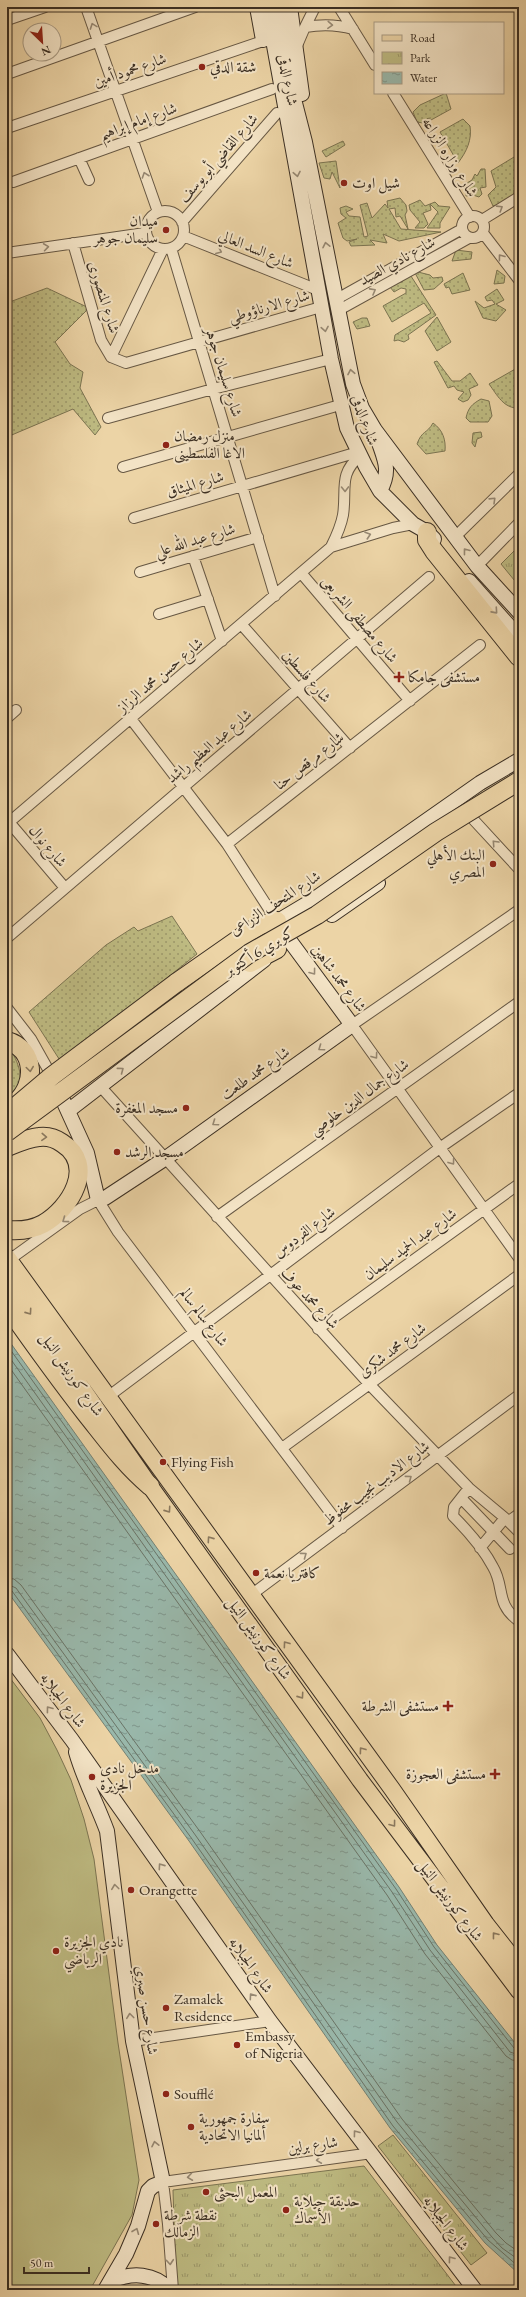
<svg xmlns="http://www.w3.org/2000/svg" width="526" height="2297" viewBox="0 0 526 2297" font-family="'EB Garamond',Amiri,serif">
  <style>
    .grass { fill: url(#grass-dots); stroke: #7c7552 }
    .park { fill: url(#park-tufts); stroke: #7c7552 }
    .pitch { fill: #bebb82; stroke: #7c7552 }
    .water { fill: url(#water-ripples); stroke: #738175 }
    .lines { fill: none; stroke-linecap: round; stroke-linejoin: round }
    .shore { stroke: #6a7467; stroke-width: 1 }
    .street-casing { stroke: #675844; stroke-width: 12 }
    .secondary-casing { stroke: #3b2f23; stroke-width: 16 }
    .primary-casing { stroke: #3b2f23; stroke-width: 18 }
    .highway-casing { stroke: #3b2f23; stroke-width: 20 }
    .street { stroke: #f3e3c5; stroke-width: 10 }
    .secondary { stroke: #f3e3c5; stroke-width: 14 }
    .primary { stroke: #ecd4a6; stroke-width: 16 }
    .highway { stroke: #ecd4a6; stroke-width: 18 }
    .highway-bridge-casing { stroke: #3b2f23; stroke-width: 20; stroke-linecap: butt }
    .highway-bridge { stroke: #ecd4a6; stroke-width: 18 }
    .oneway { stroke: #978974 }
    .oneway2 { stroke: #8b795e }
    .poi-dot { fill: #8f2418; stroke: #f3e3c5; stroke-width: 1.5 }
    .labels { text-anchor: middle; stroke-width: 4; stroke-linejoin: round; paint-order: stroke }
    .poi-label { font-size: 15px; fill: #3b2f23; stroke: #f3e3c5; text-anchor: start }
    .street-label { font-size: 15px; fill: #3b2f23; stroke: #f3e3c5 }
  </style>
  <defs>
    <pattern id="grass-dots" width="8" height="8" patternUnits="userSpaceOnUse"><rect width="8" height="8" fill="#bebb82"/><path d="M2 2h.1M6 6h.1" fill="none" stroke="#9c986a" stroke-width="1.8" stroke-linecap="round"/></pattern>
    <pattern id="park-tufts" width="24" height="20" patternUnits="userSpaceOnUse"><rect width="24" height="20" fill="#bebb82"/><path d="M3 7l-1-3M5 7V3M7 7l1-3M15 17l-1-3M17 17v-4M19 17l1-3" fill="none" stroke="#9c986a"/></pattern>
    <pattern id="water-ripples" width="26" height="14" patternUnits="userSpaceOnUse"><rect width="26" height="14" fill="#99b8ab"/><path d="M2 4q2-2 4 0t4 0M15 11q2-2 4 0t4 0" fill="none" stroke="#7e968b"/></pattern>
  </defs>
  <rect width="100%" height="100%" fill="#ecd4a6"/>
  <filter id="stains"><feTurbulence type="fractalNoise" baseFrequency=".005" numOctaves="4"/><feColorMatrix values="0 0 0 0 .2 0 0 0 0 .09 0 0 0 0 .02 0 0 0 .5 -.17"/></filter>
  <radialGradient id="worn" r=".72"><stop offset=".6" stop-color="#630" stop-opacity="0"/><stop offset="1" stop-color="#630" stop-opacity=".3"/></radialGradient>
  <path class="grass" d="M446,93L451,109L431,120L428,118L423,123L417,122L413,112L420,105Z
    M463,119L470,126C472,140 467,151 458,163L440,132Z
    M343,141L345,145L326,157L322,151Z
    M519,154V189L514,190V197L501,204L493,206L488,195L496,187L491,171Z
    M336,161L340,188L332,172L330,179L324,178L319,163Z
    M481,169H485L486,187L480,188L482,194L479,197L473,195L466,196L467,183L472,180L475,174L477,176Z
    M400,198L406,205L407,211L405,215L408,229L400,216L396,217L395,208L389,209L401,229L441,232L399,241L383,234L387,243L370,240L375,245L351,246L349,242L357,239L347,241L343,238L338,223L346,218L341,214L340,208L346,206L353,209L346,212L349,216L360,217L364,237L368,236L360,205L367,203L372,218L385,204L388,208L387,201Z
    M420,200L425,206L435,202L439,206L450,207L440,223V228H427L438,212L430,204L431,210L423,213L428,224L424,228H415L420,222L410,210L409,205Z
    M456,250L472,252L471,259L452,261Z
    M497,270L505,276L504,283L494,284Z
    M414,271L430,275L433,278L442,277L443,281L434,289L424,290Z
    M409,273L436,315L408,335L409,339L404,342L398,340L394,341L395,335L431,313L424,303L392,322L383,306L406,293V289L401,288L394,292L390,287L397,282H402Z
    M463,273L470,290L452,294L449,287L446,288L444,284Z
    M47,288L89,308L55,342L70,364L83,372L80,388L101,427L95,435L73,409L7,437V303Z
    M497,289L504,300L496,304L506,310L496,321L483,318L475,301L484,308L495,304L492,300L487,301L485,297Z
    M437,317L451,342L437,351L425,331Z
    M362,318H367L370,326L357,329L353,322Z
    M437,361L452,381H460L470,373L478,385L469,389L471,395L468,400L463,402L458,399L464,392L457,390L454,386L448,388L434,362Z
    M519,364V408C504,409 497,395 489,384L517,368Z
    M481,399L489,401L492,416L488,422H470L466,418C468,408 472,404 481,399Z
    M433,423C443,430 446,440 445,451L426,454L417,444C422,430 427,434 433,423Z
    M481,432L482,437L477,439L475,447L472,443L473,433Z
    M172,916L197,954L61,1062L29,1012L106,945L134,927L138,931Z
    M7,1051L12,1052C22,1070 25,1085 7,1099Z"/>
  <path class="park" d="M519,546V586L501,564Z
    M393,2135L487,2253L471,2265L378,2146Z
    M364,2166L459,2290H176L173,2190Z"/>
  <path class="pitch" d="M7,1674L40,1718L57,1750L71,1780L84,1819L94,1859L118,2043L139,2180L132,2215L90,2290H7Z"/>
  <path class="water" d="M7,1338L399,1887L437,1945L519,2048V2274L485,2243L390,2128L189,1841L7,1591Z"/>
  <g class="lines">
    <path class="shore" d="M7,1345L396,1889L434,1947L514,2048L519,2050
      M7,1354L392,1892L430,1950L510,2052L519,2055
      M7,1364L387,1895L425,1954L506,2056L512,2060L519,2061
      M7,1578L14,1579L21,1585L201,1833L402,2119L496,2233L506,2243L519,2252
      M7,1584L16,1588L196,1836L397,2122L492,2237L502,2248L519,2260
      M7,1589L12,1591L192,1839L393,2126L488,2240L519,2267"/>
    <defs>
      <path id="street" d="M86,7L158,212
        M339,7L375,65
        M7,20L45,7
        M305,27L315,7
        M296,48L305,27C322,24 336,24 353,29
        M7,74L195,7
        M393,93L470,217
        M7,128L263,41
        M79,158L89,180
        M13,182L272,89
        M146 230a19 19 0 1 1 38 0a19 19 0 1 1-38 0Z
        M462 227a11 11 0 1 1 22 0a11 11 0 1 1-22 0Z
        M482,220L519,197
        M182,222L277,113
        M483,233L519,280
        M183,236L318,290
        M73,243L101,340L111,357L126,363L321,307
        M171,248L275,596
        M7,253L145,233
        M337,299L462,229
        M339,310L469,238
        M111,357L163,249
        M108,418L213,389L331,359
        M123,467L340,405
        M134,518L358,452
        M455,537L519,474
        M331,547L393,528L413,524
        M193,556L222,641
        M477,566L519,523
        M140,572L258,537
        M302,574L410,701
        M159,614L208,599
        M242,625L350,748
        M7,718L16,710
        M131,719L227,844L278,923
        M471,817L519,869
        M9,822L65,888
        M7,824L331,547C336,537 341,526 343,515C347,490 338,474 360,456
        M227,844L480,645
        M519,910L352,1025L519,1258
        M7,938L429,577
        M7,1008L31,1039L54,1080
        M100,1086L370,1385L469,1488L505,1518L519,1532
        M217,1217L519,1002
        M9,1260L80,1209L98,1200L118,1232L342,1528
        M318,1329L519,1184
        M109,1396L441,1147L519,1093
        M282,1448L519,1275
        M469,1488L454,1507L453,1516C468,1531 483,1548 493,1567C505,1587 495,1604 519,1621
        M461,1498L510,1549
        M509,1521L519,1514
        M480,1548L505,1518
        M251,1595L519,1395
        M133,2041L270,2021
        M173,2290L168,2224L163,2182L372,2153"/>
      <path id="secondary" d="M257,7L263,40
        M267,7L331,359L347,428L366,467L380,491L413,524L427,532L434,539
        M277,7L295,103L305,142L353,384L362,408L375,430L477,566L519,612
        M290,7L302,94
        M378,440C385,461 391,470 380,491
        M469,581L519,637
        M332,915L378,883
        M268,927L313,900L480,783L519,760
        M56,1085L87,1153L98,1200L105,1198L166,1158L352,1025L290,941
        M68,1111L264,960
        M7,1654L72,1740L270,2021L475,2290
        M76,1752C84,1780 97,1804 107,1831L133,2041L163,2182L153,2186L148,2191L138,2226L126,2254L105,2290
        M112,2281C132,2272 154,2273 170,2290"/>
      <path id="primary" d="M7,1257L392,1789L486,1924L519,1966
        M7,1280L150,1486L360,1780L519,1991"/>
      <path id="highway" d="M427,532V540L434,551L519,657
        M250,963L277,949
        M176,983L249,932L261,925L277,921
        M7,1041C36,1049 36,1085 16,1102
        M7,1147C17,1143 28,1138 39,1137C47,1136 55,1138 62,1143C97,1165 70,1209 43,1224C32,1230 19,1231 7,1230
        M7,1306C33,1343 59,1379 87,1415C107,1440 125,1465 150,1486"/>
    </defs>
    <use href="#street" class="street-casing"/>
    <use href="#secondary" class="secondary-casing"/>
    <use href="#primary" class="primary-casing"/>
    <use href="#highway" class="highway-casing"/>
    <use href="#street" class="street"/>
    <use href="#secondary" class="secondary"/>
    <use href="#primary" class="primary"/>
    <use href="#highway" class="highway"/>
    <defs>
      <path id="highway-bridge" d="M7,1114L52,1076L176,983
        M7,1132L250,953L317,915L436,832L519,781"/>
    </defs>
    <use href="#highway-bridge" class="highway-bridge-casing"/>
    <use href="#highway-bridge" class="highway-bridge"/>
  </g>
  <defs><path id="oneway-chevron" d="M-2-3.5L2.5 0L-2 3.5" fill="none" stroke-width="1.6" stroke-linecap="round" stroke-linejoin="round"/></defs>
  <g class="oneway">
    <use href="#oneway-chevron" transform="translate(330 25) rotate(3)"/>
    <use href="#oneway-chevron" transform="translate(93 26) rotate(-110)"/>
    <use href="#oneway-chevron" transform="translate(297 174) rotate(79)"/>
    <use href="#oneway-chevron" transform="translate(145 175) rotate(-109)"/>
    <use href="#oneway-chevron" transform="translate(500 208) rotate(-32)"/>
    <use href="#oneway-chevron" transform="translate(326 245) rotate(-102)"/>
    <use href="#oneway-chevron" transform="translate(46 247) rotate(-8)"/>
    <use href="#oneway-chevron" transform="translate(219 251) rotate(22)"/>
    <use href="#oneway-chevron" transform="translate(501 257) rotate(-127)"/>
    <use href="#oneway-chevron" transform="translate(373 291) rotate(-29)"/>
    <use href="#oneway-chevron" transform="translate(325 329) rotate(80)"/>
    <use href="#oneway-chevron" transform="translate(351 372) rotate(-101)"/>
    <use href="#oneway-chevron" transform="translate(345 489) rotate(89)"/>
    <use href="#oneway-chevron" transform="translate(493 500) rotate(-44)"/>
    <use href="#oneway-chevron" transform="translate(368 535) rotate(-18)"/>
    <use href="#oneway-chevron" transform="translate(466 551) rotate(-128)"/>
    <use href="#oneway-chevron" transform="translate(495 611) rotate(48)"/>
    <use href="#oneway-chevron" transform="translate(495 843) rotate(-133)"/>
    <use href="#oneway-chevron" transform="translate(313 972) rotate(53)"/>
    <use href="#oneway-chevron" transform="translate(321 1048) rotate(145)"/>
    <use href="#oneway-chevron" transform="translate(375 1056) rotate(54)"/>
    <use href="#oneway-chevron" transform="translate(121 1070) rotate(-37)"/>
    <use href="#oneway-chevron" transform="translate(215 1123) rotate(145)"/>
    <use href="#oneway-chevron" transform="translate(452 1162) rotate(54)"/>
    <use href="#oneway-chevron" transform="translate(65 1220) rotate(144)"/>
    <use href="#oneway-chevron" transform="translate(409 1478) rotate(-37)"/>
    <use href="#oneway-chevron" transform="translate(304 1555) rotate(-36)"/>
    <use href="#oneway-chevron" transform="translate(49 1709) rotate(-127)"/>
    <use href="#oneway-chevron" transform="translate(161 1866) rotate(-125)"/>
    <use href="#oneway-chevron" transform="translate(115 1887) rotate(-97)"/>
    <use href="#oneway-chevron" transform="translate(252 1996) rotate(-125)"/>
    <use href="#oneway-chevron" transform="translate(130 2016) rotate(-97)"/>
    <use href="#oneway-chevron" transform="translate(356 2133) rotate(-127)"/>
    <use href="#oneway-chevron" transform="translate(155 2144) rotate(-102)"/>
    <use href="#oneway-chevron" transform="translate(319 2160) rotate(172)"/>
    <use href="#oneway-chevron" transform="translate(190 2177) rotate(172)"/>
    <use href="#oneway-chevron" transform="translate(136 2231) rotate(-68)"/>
    <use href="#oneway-chevron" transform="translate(451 2259) rotate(-127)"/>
    <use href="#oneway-chevron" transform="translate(170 2262) rotate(85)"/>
  </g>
  <g class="oneway2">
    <use href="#oneway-chevron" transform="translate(30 1069) rotate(82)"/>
    <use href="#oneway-chevron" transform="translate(44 1137) rotate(3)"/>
    <use href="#oneway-chevron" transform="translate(29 1312) rotate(55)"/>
    <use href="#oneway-chevron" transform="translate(168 1510) rotate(55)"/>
    <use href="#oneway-chevron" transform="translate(210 1539) rotate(-125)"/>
    <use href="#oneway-chevron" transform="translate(286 1644) rotate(-126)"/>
    <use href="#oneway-chevron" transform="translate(301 1696) rotate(55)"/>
    <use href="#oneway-chevron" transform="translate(362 1750) rotate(-126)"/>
    <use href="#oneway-chevron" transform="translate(393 1824) rotate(53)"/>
    <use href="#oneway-chevron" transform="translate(495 1935) rotate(-128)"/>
  </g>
  <g class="poi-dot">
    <circle cx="202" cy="67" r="4"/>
    <circle cx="344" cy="183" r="4"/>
    <circle cx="166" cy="230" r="4"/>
    <circle cx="166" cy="445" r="4"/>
    <path d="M397 671h4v4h4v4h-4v4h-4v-4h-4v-4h4z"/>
    <circle cx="493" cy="864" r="4"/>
    <circle cx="186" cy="1108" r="4"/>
    <circle cx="117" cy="1152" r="4"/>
    <circle cx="163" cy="1462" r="4"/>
    <circle cx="256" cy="1573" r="4"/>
    <path d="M446 1700h4v4h4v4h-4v4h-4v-4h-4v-4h4z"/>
    <path d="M493 1768h4v4h4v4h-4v4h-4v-4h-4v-4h4z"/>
    <circle cx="92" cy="1777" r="4"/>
    <circle cx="131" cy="1890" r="4"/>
    <circle cx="56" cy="1951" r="4"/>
    <circle cx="166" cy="2008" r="4"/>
    <circle cx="237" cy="2045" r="4"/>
    <circle cx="166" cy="2094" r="4"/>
    <circle cx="191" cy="2127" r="4"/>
    <circle cx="206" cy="2192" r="4"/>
    <circle cx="286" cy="2210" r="4"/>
    <circle cx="156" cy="2224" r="4"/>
  </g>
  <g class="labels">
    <g class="poi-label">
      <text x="210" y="72">شقة الدقي</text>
      <text x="352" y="188">شيل اوت</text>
      <text x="158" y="226" text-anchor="end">ميدان<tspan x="158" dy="17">سليمان جوهر</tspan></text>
      <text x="174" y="441">منزل رمضان<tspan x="174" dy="17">الاغا الفلسطينى</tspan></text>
      <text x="408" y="682">مستشفى جامكا</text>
      <text x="485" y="860" text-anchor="end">البنك الأهلي<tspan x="485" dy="17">المصري</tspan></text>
      <text x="178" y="1113" text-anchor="end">مسجد المغفرة</text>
      <text x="125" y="1157">مسجد الرشد</text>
      <text x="171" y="1467">Flying Fish</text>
      <text x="264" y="1578">كافتريا نعمة</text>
      <text x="439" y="1711" text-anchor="end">مستشفى الشرطة</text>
      <text x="100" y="1773">مدخل نادى<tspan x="100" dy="17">الجزيرة</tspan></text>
      <text x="486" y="1779" text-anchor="end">مستشفى العجوزة</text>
      <text x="139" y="1895">Orangette</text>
      <text x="64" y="1947">نادي الجزيرة<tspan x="64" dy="17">الرياضي</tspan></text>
      <text x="174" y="2004">Zamalek<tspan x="174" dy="17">Residence</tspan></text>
      <text x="245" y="2041">Embassy<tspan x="245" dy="17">of Nigeria</tspan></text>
      <text x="174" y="2099">Soufflé</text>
      <text x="199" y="2123">سفارة جمهورية<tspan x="199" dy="17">ألمانيا الاتحادية</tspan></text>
      <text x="214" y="2197">المعمل البحثى</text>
      <text x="294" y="2206">حديقة جيلاية<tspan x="294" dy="17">الأسماك</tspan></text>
      <text x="164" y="2220">نقطة شرطة<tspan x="164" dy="17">الزمالك</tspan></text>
    </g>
    <g class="street-label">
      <text transform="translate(130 70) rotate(-19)" y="5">شارع محمود أمين</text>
      <text transform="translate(288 80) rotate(79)" y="5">شارع الدقى</text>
      <text transform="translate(138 121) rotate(-20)" y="5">شارع إمام إبراهيم</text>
      <text transform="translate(450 157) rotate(58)" y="5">شارع وزاره الزراعه</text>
      <text transform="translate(218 158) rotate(-49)" y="5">شارع القاضي أبو يوسف</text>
      <text transform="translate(256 249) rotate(22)" y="5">شارع السد العالي</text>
      <text transform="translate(397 261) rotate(-29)" y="5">شارع نادي الصيد</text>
      <text transform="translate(104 297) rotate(73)" y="5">شارع المنصورى</text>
      <text transform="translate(269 306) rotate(-16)" y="5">شارع الارناؤوطي</text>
      <text transform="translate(224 372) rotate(73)" y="5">شارع سليمان جوهر</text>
      <text transform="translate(365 420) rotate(70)" y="5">شارع الدقى</text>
      <text transform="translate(195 484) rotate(-16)" y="5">شارع الميثاق</text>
      <text transform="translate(195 540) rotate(-17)" y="5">شارع عبد الله علي</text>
      <text transform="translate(360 619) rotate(50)" y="5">شارع مصطفى الشريعى</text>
      <text transform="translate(160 675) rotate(-40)" y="5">شارع حسن محمد الرزاز</text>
      <text transform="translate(307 676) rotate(49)" y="5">شارع فلسطين</text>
      <text transform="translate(209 746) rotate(-40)" y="5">شارع عبد العظيم راشد</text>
      <text transform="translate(309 761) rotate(-38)" y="5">شارع مرقص حنا</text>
      <text transform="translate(48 846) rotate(50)" y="5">شارع نوال</text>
      <text transform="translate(275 903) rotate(-33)" y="5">شارع المتحف الزراعى</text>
      <text transform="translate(259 951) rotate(-32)" y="5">كوبري 6 أكتوبر</text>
      <text transform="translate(339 978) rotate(53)" y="5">شارع محمد شاهين</text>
      <text transform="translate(255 1073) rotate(-35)" y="5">شارع محمد طلعت</text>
      <text transform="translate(359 1097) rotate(-36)" y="5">شارع جمال الدين خلوصي</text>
      <text transform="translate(304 1232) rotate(-37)" y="5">شارع الفردوس</text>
      <text transform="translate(410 1244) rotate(-36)" y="5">شارع عبد الحميد سليمان</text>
      <text transform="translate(310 1298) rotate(47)" y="5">شارع محمد عوف</text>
      <text transform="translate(204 1317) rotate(53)" y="5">شارع سالم سالم</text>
      <text transform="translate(392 1350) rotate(-37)" y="5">شارع محمد شكرى</text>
      <text transform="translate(72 1374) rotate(55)" y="5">شارع كورنيش النيل</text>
      <text transform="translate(376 1483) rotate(-37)" y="5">شارع الاديب نجيب محفوظ</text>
      <text transform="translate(259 1638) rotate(54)" y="5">شارع كورنيش النيل</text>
      <text transform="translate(63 1700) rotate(53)" y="5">شارع الجبلايه</text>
      <text transform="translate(450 1900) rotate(53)" y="5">شارع كورنيش النيل</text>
      <text transform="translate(251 1965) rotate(55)" y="5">شارع الجبلايه</text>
      <text transform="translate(147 2010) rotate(82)" y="5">شارع حسن صبري</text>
      <text transform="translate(313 2145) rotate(-8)" y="5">شارع برلين</text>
      <text transform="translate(446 2223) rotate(53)" y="5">شارع الجبلايه</text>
    </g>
  </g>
  <rect width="526" height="2297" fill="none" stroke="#ecd4a6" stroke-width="24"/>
  <rect x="8" y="8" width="510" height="2281" fill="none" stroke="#3b2f23" stroke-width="2"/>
  <rect x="12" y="12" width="502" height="2273" fill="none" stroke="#3b2f23"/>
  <rect x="374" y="22" width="130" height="72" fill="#f3e3c5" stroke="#a99b84"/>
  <rect x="382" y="35" width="20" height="6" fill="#ecd4a6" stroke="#a99b84"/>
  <text x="410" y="42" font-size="12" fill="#3b2f23">Road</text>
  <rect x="382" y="52" width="20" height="12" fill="url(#park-tufts)" stroke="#a99b84"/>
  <text x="410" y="62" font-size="12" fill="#3b2f23">Park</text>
  <rect x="382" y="72" width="20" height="12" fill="url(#water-ripples)" stroke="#a99b84"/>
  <text x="410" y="82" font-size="12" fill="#3b2f23">Water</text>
  <g transform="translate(42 42) rotate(155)"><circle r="19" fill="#f3e3c5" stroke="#a99b84"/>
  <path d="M0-3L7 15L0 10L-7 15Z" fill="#8f2418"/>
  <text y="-6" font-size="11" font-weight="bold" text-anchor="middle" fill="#3b2f23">N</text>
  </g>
  <path d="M24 2267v6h65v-6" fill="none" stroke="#3b2f23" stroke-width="2"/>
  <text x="30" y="2267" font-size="12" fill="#3b2f23" stroke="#f3e3c5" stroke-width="3" paint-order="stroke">50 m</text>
  <rect width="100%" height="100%" filter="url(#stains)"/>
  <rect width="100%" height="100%" fill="url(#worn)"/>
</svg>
